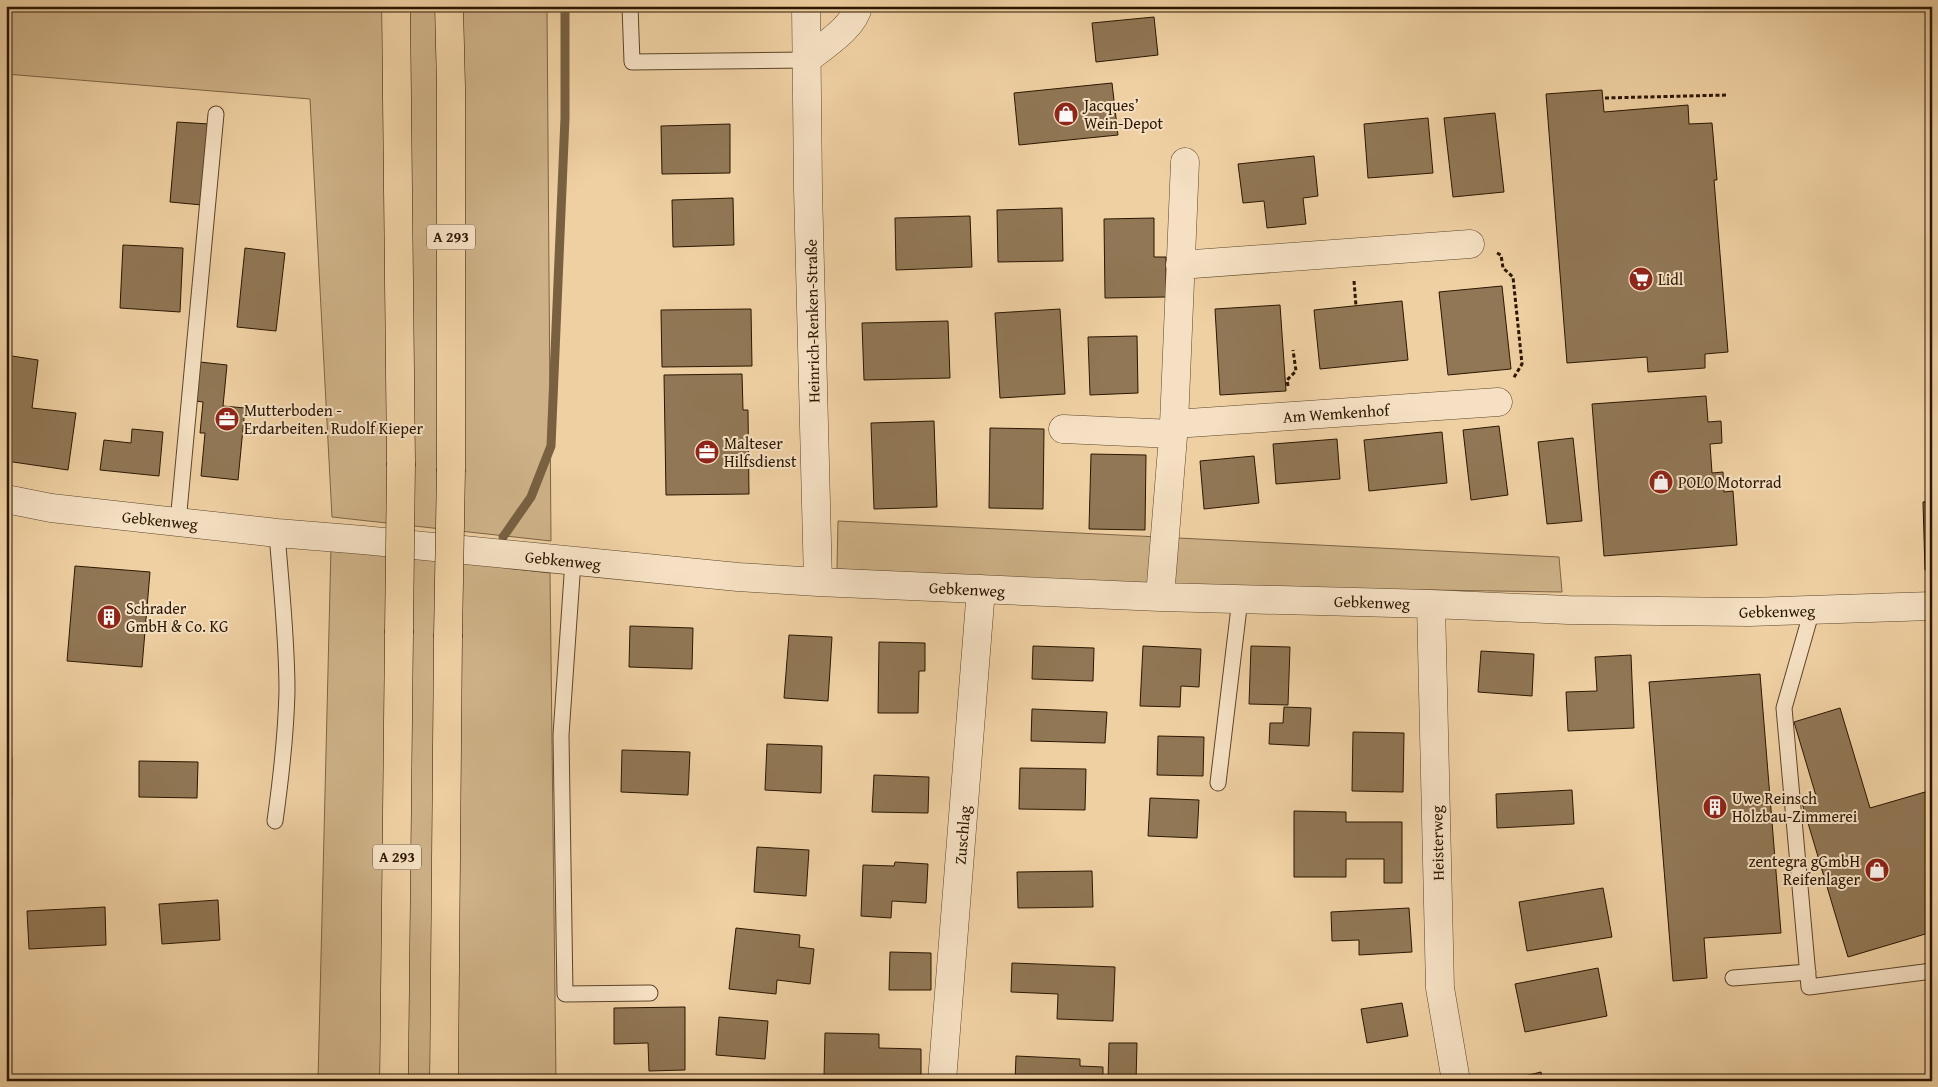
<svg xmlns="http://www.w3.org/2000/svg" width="1938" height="1087" viewBox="0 0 1938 1087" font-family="'Gentium Book Plus',serif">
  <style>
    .green { fill: #ceb187; stroke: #7c6444 }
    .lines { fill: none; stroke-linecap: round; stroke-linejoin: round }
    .stream { stroke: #786041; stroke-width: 9 }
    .building { fill: #917755; stroke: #2b1701 }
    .service-casing { stroke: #5c4529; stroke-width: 17 }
    .minor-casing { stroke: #5c4529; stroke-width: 29 }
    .motorway-casing { stroke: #2b1701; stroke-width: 29 }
    .path { stroke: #2b1701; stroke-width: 3; stroke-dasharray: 4 2.5; stroke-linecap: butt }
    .service { stroke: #f5e0c3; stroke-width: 15 }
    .minor { stroke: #f5e0c3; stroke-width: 28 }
    .motorway { stroke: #efd0a2; stroke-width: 28 }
    .motorway-bridge-casing { stroke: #2b1701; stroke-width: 29; stroke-linecap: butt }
    .motorway-bridge { stroke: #efd0a2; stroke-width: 28 }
    .labels { text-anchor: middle; stroke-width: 4; stroke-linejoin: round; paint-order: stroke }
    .shield { fill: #f5e0c3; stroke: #68533b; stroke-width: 1 }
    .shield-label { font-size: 15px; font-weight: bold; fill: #2b1701 }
    .poi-label { font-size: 16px; fill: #2b1701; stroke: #f5e0c3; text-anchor: start }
    .street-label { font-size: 16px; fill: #2b1701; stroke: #f5e0c3 }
  </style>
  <rect width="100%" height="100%" fill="#efd0a2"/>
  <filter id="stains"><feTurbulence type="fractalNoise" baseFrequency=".004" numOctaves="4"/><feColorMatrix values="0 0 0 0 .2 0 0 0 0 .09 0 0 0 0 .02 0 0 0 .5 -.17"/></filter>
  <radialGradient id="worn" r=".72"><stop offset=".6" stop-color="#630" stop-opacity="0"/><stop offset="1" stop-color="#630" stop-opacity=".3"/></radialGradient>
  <path class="green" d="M6,6H547L551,541L332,517L310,99L6,74Z
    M838,521L1559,557L1562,592L1160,586L837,569Z
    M331,547L550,573L556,1081H318Z"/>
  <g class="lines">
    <path class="stream" d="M503,537L531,497L551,446L565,118V6"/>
  </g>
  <path class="building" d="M1154,17L1158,55L1096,62L1092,23Z
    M1112,83L1118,135L1019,145L1014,93Z
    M1602,90L1604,112L1688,105L1689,124L1712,123L1717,180H1714L1728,352L1705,354V368L1648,372L1647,357L1567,363L1546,94Z
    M1495,113L1504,192L1453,197L1444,118Z
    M1428,118L1433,173L1368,178L1364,124Z
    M177,122L209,124L202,205L170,202Z
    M730,124V173L662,174L661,126Z
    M1314,156L1318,196L1303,198L1306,224L1267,228L1264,201L1243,203L1238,164Z
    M733,198L734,245L673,247L672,200Z
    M1062,208L1063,261L998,262L997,210Z
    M970,216L972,267L896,270L895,218Z
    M1154,218V257H1166V297L1105,298L1104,219Z
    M123,245L183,248L180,312L120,308Z
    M245,248L285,253L276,331L237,327Z
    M1502,286L1511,369L1448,375L1439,292Z
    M1402,301L1408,360L1320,369L1314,310Z
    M1280,305L1286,391L1220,395L1215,309Z
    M751,309L752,366L662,367L661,310Z
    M1060,309L1065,394L1000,398L995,313Z
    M948,321L950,378L864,380L862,323Z
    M1137,336L1138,393L1090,395L1088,337Z
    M12,356L38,360L32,408L76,413L68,470L6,461V402Z
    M200,362L227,365L223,406L245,408L238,480L201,476L205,433H200L203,402L196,401Z
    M742,374L743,410H748L749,494L666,495L664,375Z
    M1706,396L1708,422L1721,421L1722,443L1710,444L1712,473L1723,472L1724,492L1733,491L1737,545L1604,556L1592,404Z
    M934,421L937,507L874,509L871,423Z
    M1499,426L1508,495L1471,500L1463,430Z
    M990,428L1044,429L1043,509L989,508Z
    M132,429L163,432L159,476L100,470L104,440L131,443Z
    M1442,432L1447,483L1369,491L1364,440Z
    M1573,438L1582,521L1547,524L1538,442Z
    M1337,439L1340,479L1276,484L1273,444Z
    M1091,454L1146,455L1145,530L1089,529Z
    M1254,456L1259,503L1204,509L1200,461Z
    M1932,501V569L1925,570L1923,502Z
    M75,566L150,572L142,667L67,661Z
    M630,626L693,628L692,669L629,667Z
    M789,635L832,637L828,701L784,698Z
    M879,642L925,643V671H919L918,713H878Z
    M1033,646L1094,648L1093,681L1032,679Z
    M1143,646L1201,649L1199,687L1181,686L1180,707L1140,706Z
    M1251,646L1290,647L1288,705L1249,704Z
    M1481,651L1534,654L1532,696L1478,692Z
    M1631,655L1634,728L1568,731L1566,692L1597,691L1595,657Z
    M1760,674L1781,933L1704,938L1707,978L1673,981L1649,682Z
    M1284,707L1311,708L1309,746L1269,744L1270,723H1283Z
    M1840,708L1870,808L1932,790V932L1848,957L1802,803L1817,799L1794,722Z
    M1032,709L1107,712L1105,743L1031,741Z
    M1353,732L1404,733L1403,792L1352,791Z
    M1158,736L1204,737L1203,776L1157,775Z
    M767,744L822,746L821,793L765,790Z
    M622,750L690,752L688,795L621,792Z
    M6,757H12V799H6Z
    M139,761L198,762L197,798L139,797Z
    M1020,768L1086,769L1085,810L1019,809Z
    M874,775L929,777L928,813L872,812Z
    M1572,790L1574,824L1497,828L1496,794Z
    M1150,798L1199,800L1197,838L1148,836Z
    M1294,811L1346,812V822H1402V883H1384V859H1346V877H1294Z
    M757,847L809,850L806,896L754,892Z
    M895,862L928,864L926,903L892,901L891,918L861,916L863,865L894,866Z
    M1092,871L1093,907L1018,908L1017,872Z
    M1603,888L1612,937L1527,951L1519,902Z
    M218,900L220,940L162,944L159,904Z
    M105,907L106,945L29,949L27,911Z
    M1409,908L1412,952L1359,955V940L1332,941L1331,912Z
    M736,928L800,935L799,947L814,949L810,984L777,980L776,994L729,989Z
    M890,952L931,953V990H889Z
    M1012,963L1115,967L1113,1021L1057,1019L1058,994L1011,992Z
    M1598,968L1607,1016L1525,1032L1515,984Z
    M1402,1003L1408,1036L1367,1043L1361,1009Z
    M685,1007V1070L649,1071L648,1043L614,1044V1008Z
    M719,1017L768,1021L765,1059L716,1055Z
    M825,1033L879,1034V1048L921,1049V1081H871V1078L824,1077Z
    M1109,1043H1137L1136,1081H1108Z
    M1016,1056L1080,1059V1066L1103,1067V1081H1015Z
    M1541,1072L1543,1081H1505Z"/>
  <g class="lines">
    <defs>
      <path id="service" d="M630,6L632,62L806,60
        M178,522L216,114
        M573,561L561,735L565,994L650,993
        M1812,610L1784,708L1809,987L1932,971
        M1218,783L1240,599
        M275,821C281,778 286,735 287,691C287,638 281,586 277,533
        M1733,978L1808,972"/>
      <path id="minor" d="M806,6L808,189L818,582
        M806,60C822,47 855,27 858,6
        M1180,265L1470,244
        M1174,424L1498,402
        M1063,429L1173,434
        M6,499L51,508L277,533L363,540L738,577L818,582L1160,597L1431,604L1568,610L1749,612L1932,606
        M1160,597L1174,424L1185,162
        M1431,604L1440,988L1456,1081
        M942,1081L981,589"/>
      <path id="motorway" d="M396,6L401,463
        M449,6L451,87V469
        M394,1081L399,633
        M444,1081L448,637"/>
    </defs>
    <use href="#service" class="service-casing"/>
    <use href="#minor" class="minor-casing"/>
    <use href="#motorway" class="motorway-casing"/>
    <path class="path" d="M1605,98L1728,95
      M1497,253L1501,255L1503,268L1513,277L1522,364L1513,379
      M1354,281L1356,306
      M1288,386L1287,380L1296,371L1293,350"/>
    <use href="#service" class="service"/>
    <use href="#minor" class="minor"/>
    <use href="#motorway" class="motorway"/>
    <defs>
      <path id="motorway-bridge" d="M399,633L401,463
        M448,637L451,469"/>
    </defs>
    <use href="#motorway-bridge" class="motorway-bridge-casing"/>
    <use href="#motorway-bridge" class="motorway-bridge"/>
  </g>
  <defs>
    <symbol id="shop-disc" viewBox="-11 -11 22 22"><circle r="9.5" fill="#8f2418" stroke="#f5e0c3"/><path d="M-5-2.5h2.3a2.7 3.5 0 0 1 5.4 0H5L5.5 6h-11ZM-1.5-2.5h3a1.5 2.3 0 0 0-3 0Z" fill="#fff"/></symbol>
    <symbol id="supermarket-disc" viewBox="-11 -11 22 22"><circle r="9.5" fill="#8f2418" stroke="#f5e0c3"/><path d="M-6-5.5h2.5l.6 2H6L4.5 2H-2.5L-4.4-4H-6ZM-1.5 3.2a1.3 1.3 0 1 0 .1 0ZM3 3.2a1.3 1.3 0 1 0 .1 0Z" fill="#fff"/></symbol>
    <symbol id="office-disc" viewBox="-11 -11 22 22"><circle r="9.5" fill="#8f2418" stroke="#f5e0c3"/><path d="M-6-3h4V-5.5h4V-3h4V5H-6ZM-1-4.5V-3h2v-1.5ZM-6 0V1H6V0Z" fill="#fff"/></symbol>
    <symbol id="building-disc" viewBox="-11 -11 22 22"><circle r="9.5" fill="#8f2418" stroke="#f5e0c3"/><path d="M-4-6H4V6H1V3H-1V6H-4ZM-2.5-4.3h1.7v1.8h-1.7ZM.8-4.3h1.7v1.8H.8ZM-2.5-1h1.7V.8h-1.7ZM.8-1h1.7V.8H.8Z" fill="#fff"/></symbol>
  </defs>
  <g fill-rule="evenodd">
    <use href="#shop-disc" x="1052" y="100" width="28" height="28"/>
    <use href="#supermarket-disc" x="1627" y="265" width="28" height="28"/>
    <use href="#office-disc" x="213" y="405" width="28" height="28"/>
    <use href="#office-disc" x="693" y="438" width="28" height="28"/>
    <use href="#shop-disc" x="1647" y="468" width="28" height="28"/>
    <use href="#building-disc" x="95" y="603" width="28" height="28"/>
    <use href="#building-disc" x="1701" y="793" width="28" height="28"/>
    <use href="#shop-disc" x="1863" y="856" width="28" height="28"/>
  </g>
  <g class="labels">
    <g class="shield">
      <rect x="427" y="224.5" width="48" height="25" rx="4"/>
      <rect x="373" y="844.5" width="48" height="25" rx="4"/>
    </g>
    <g class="shield-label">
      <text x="451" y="242">A 293</text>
      <text x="397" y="862">A 293</text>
    </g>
    <g class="poi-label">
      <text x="1084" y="111">Jacques’<tspan x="1084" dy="18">Wein-Depot</tspan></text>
      <text x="1658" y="285">Lidl</text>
      <text x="244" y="416">Mutterboden -<tspan x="244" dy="18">Erdarbeiten. Rudolf Kieper</tspan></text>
      <text x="724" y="449">Malteser<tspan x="724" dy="18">Hilfsdienst</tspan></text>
      <text x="1678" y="488">POLO Motorrad</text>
      <text x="126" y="614">Schrader<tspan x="126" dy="18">GmbH &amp; Co. KG</tspan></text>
      <text x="1732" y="804">Uwe Reinsch<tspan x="1732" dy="18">Holzbau-Zimmerei</tspan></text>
      <text x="1860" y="867" text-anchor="end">zentegra gGmbH<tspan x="1860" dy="18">Reifenlager</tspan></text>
    </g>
    <g class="street-label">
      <text transform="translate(812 321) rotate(-91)" y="6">Heinrich-Renken-Straße</text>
      <text transform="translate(1336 413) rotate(-4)" y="6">Am Wemkenhof</text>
      <text transform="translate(160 520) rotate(6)" y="6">Gebkenweg</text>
      <text transform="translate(563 560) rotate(6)" y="6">Gebkenweg</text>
      <text transform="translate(967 589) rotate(3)" y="6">Gebkenweg</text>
      <text transform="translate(1372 602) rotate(2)" y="6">Gebkenweg</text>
      <text transform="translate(1777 611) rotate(-1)" y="6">Gebkenweg</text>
      <text transform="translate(962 835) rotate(-85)" y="6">Zuschlag</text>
      <text transform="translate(1437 843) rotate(-91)" y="6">Heisterweg</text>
    </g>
  </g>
  <rect width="1938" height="1087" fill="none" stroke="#efd0a2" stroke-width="25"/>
  <rect x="8" y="8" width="1923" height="1072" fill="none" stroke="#2b1701" stroke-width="2.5"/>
  <rect x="12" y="12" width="1913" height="1062" fill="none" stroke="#2b1701"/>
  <rect width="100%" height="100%" filter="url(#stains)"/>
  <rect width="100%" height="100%" fill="url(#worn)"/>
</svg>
